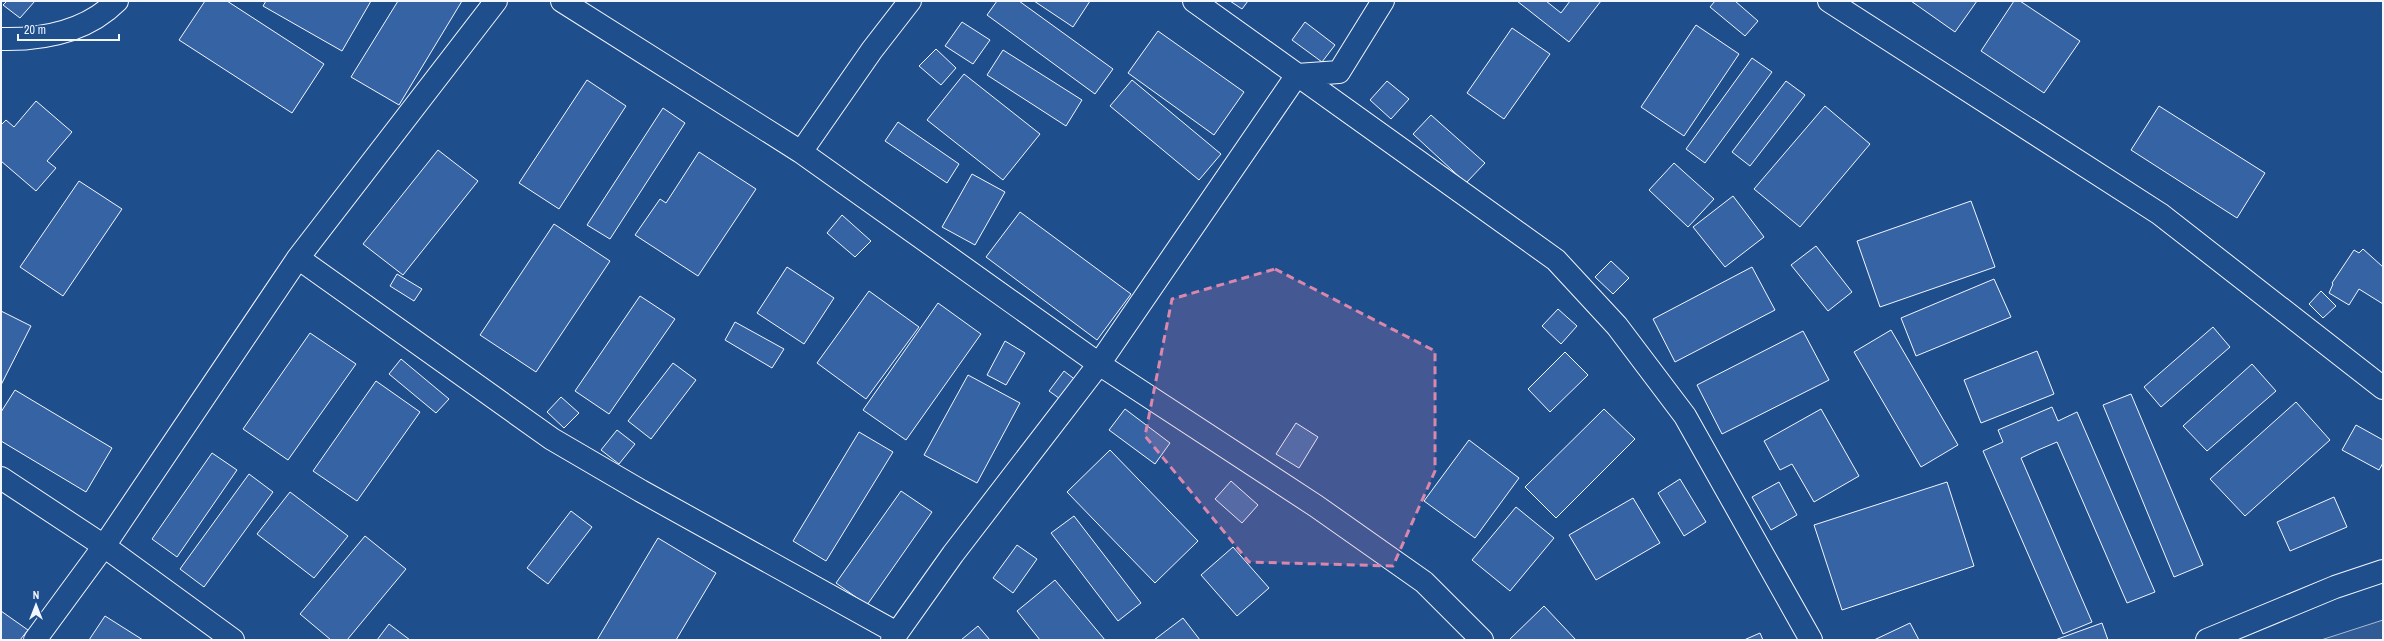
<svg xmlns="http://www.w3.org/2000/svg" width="2384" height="641" viewBox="0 0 2384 641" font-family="'Archivo Narrow',sans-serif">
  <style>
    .built { fill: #305b95; stroke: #a8bbd7 }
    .building { fill: #3563a3; stroke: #f2f6ff }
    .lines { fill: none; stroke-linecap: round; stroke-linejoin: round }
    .minor-casing { stroke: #f2f6ff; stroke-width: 24 }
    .minor { stroke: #1f4e8c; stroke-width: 22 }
    .marked { fill: #da87ad; fill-opacity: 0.2; stroke: #da87ad; stroke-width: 3; stroke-dasharray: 8 5; stroke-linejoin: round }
  </style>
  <rect width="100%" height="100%" fill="#1f4e8c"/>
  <path class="built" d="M2383,620V640H2321Z"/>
  <path class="building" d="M7,1H35L20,18L3,5Z
    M205,1H227L324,64L292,113L179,40Z
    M266,1H371L342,51L263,6Z
    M398,1H462L399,105L351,77Z
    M997,1H1019L1113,69L1095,94L987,15Z
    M1034,1H1090L1073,27Z
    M1230,1H1248L1242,9Z
    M1517,1H1546L1561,13L1570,1H1601L1569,42Z
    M1715,1H1735L1758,21L1745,36L1710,7Z
    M1911,1H1977L1955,32Z
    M2014,1H2020L2080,41L2044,93L1981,51Z
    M962,22L990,40L973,64L945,46Z
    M1305,22L1335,45L1322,62L1292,40Z
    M1696,25L1739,54L1684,136L1641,107Z
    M1512,28L1550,54L1504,119L1467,93Z
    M1158,31L1244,92L1214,135L1128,73Z
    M936,49L956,68L941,85L919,66Z
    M1003,50L1082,100L1066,126L987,75Z
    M1752,58L1772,72L1705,163L1686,149Z
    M964,74L1040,134L1003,180L927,120Z
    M587,80L626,106L559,209L519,183Z
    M1132,80L1221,154L1199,180L1110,106Z
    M1387,81L1409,99L1391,119L1370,100Z
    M1786,81L1805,95L1750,166L1732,152Z
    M36,101L72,132L47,161L56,168L36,191L1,161V125L6,120L14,127Z
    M1825,106L1870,144L1800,227L1754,189Z
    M2159,106L2265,173L2237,218L2131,150Z
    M663,108L685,123L610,239L587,225Z
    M1431,115L1485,163L1466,183L1413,134Z
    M898,122L959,164L947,183L885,141Z
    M438,150L478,181L403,275L363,244Z
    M699,152L756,189L698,276L635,235L660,199L666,203Z
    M1674,163L1714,199L1688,227L1649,190Z
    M972,174L1005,192L975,245L942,227Z
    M79,181L122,209L63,296L20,267Z
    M1733,196L1764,237L1725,267L1693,227Z
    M1971,201L1995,267L1880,307L1857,241Z
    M1020,212L1131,294L1097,340L986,257Z
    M842,215L871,241L855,257L827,233Z
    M554,224L610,261L536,372L480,335Z
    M1816,246L1852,292L1828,311L1791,265Z
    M2363,249L2383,267V304L2359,289L2349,305L2329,293L2333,284L2332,283L2354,250L2359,253Z
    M1611,261L1629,278L1613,294L1595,277Z
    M787,267L834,298L804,344L757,313Z
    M1752,267L1775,310L1675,362L1653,319Z
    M397,274L422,289L414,301L390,286Z
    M1994,279L2011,317L1916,356L1901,318Z
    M869,291L919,327L866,399L817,363Z
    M2321,291L2336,306L2323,318L2309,304Z
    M640,296L675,319L609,414L575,391Z
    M938,303L981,334L906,440L863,410Z
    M1558,309L1577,326L1561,344L1542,326Z
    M1,311L31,326L1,385Z
    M735,322L784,349L772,368L725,340Z
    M2213,327L2230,347L2161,407L2144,387Z
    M1891,330L1958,445L1921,467L1854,352Z
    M1803,331L1829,380L1722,434L1697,385Z
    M310,333L356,364L288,460L243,429Z
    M1005,341L1025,353L1006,385L987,375Z
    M2037,351L2054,394L1981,423L1964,380Z
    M1565,352L1588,375L1550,412L1528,389Z
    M401,359L449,399L436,413L389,374Z
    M673,363L696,380L651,439L628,421Z
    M2252,364L2276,391L2207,451L2183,426Z
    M1064,371L1077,381L1063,401L1049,391Z
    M968,375L1020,403L977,483L924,455Z
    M376,381L420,412L357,501L313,471Z
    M15,390L112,448L86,492L1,441V412Z
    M2131,394L2203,565L2174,577L2103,405Z
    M561,397L579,413L564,428L547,412Z
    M2296,402L2330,440L2245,516L2210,479Z
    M2052,407L2058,421L2077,412L2155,592L2127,603L2057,442L2038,450L2021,458L2092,622L2063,634L1983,451L2003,442L1998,430Z
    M1125,409L1170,443L1155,464L1109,430Z
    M1604,409L1635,439L1556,518L1525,487Z
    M1821,409L1859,476L1814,502L1792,464L1780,470L1764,441Z
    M1296,423L1318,437L1299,468L1276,454Z
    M2356,425L2383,440V463L2379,470L2342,450Z
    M617,430L635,444L619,464L601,450Z
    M859,432L893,452L826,561L793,541Z
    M1469,440L1519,478L1475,538L1424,501Z
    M1110,450L1198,541L1155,583L1067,492Z
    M212,453L237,470L177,557L152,539Z
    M249,474L273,492L204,587L180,569Z
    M1680,479L1706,522L1684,536L1658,493Z
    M1231,481L1258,505L1242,523L1215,499Z
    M1779,482L1797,515L1771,530L1752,497Z
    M1947,482L1974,566L1842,610L1814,525Z
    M901,491L932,512L867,605L836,583Z
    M290,492L348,536L314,578L257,534Z
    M2334,497L2347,527L2290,551L2277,522Z
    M1633,498L1660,543L1596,580L1569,535Z
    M1516,507L1554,538L1510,591L1472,560Z
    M571,511L592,527L548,584L527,568Z
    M1074,516L1141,603L1118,621L1051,533Z
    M365,536L406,569L347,640H331L300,614Z
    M658,538L716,573L676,640H597Z
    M1017,545L1037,559L1013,593L993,578Z
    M1233,547L1269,588L1237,616L1201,575Z
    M1055,580L1105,640H1040L1017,611Z
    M1544,606L1576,640H1509Z
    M1,611L28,630L20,640H1Z
    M105,616L143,640H89Z
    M1183,618L1200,640H1154Z
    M1910,623L1919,640H1874Z
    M2102,623L2108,640H2055Z
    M389,624L410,640H377Z
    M978,626L990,640H961Z
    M1760,633L1763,640H1744Z"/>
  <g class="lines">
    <defs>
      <path id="minor" d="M562,1L801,152L1099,364L1316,506L1424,582L1482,640
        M1194,1L1556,260L1617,326L1685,416L1811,640
        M1829,1L2160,214L2383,388
        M1,39C44,40 86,32 117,1
        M801,152L872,50L910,1
        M298,258L552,439L641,491L897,633
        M1,478L104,546L233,640
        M35,640L104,546L298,258L496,1
        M892,640L953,554L1099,364L1297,75L1339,72L1383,1
        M2207,640L2335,587L2383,571"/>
    </defs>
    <use href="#minor" class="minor-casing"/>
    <use href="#minor" class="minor"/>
  </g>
  <path class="marked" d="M1275,269L1435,351V471L1393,566L1249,562L1145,436L1172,299Z"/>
  <rect width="2384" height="641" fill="none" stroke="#f2f6ff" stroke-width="4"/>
  <g transform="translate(36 605)" stroke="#1f4e8c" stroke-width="3" paint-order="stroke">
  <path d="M0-3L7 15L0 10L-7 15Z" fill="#f2f6ff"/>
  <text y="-6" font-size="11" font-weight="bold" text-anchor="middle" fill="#f2f6ff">N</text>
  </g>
  <path d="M18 34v6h101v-6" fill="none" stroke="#f2f6ff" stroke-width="2"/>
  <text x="24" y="34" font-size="12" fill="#f2f6ff" stroke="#1f4e8c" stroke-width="3" paint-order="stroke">20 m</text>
</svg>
